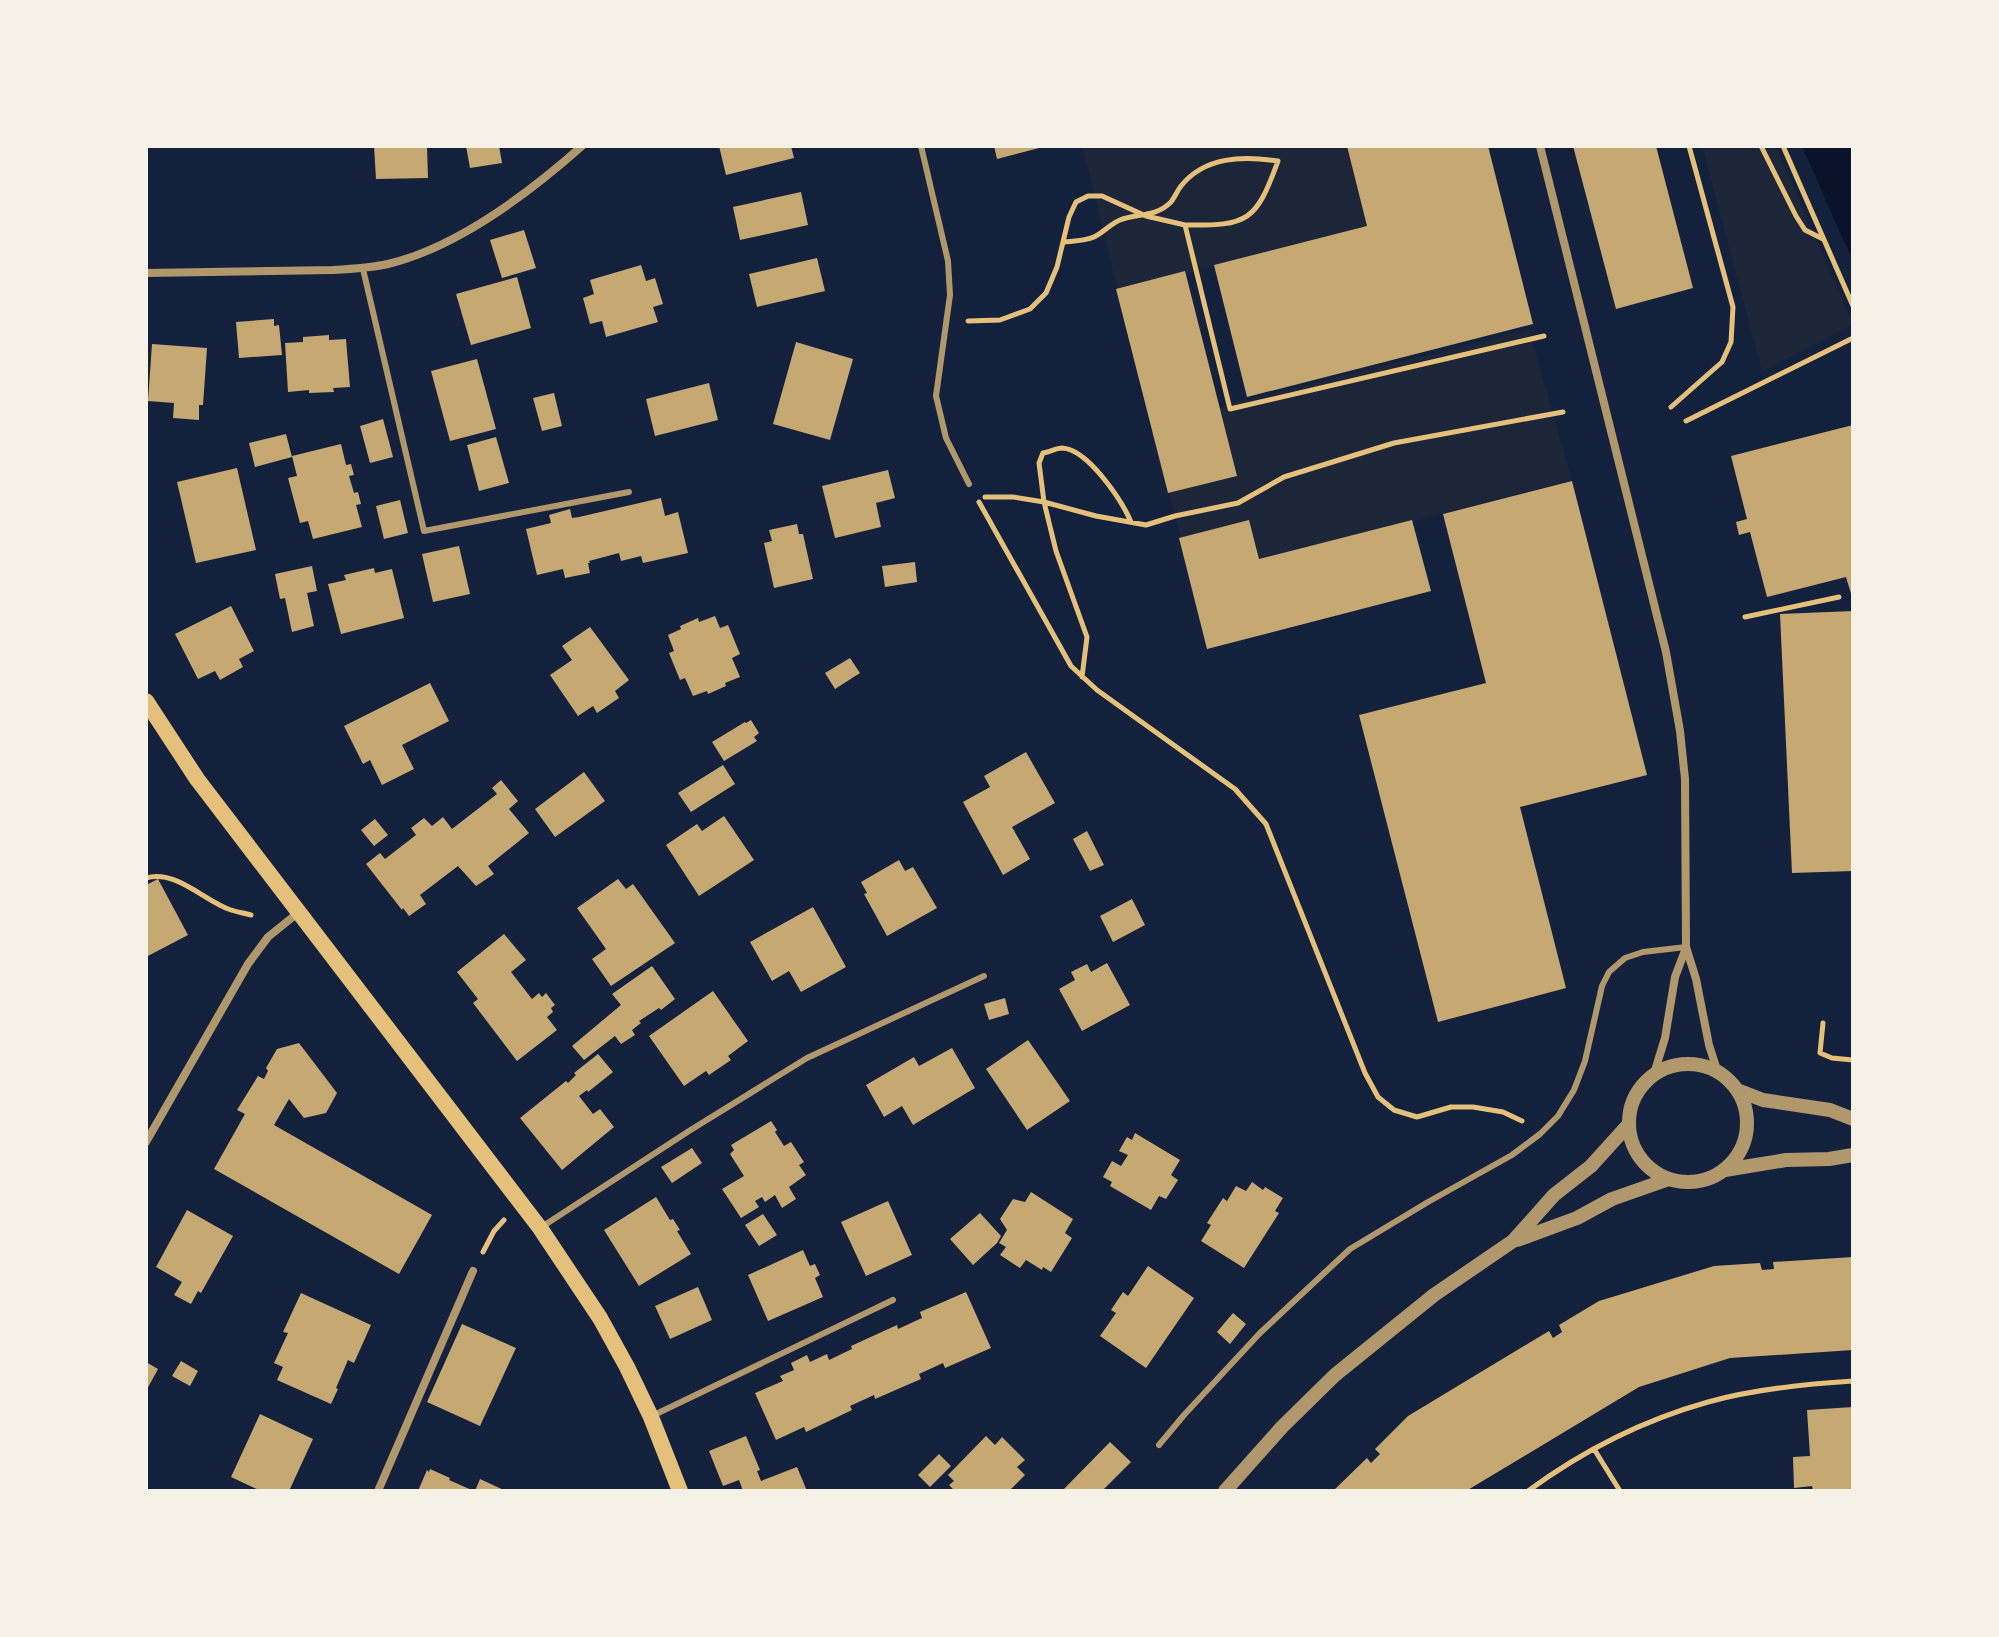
<svg xmlns="http://www.w3.org/2000/svg" width="1999" height="1637" viewBox="0 0 1999 1637" font-family="Quicksand,sans-serif">
  <style>
    .green { fill: #1d2539 }
    .water { fill: #0b132b }
    .building { fill: #c6a872 }
    .lines { fill: none; stroke-linecap: round; stroke-linejoin: round }
    .path { stroke: #e5c07b; stroke-width: 5 }
    .service { stroke: #b1986c; stroke-width: 6 }
    .minor { stroke: #b1986c; stroke-width: 8 }
    .tertiary { stroke: #b1986c; stroke-width: 14 }
    .secondary { stroke: #e5c07b; stroke-width: 16 }
  </style>
  <rect width="100%" height="100%" fill="#14213d"/>
  <path class="green" d="M1082,146H1349L1369,228L1118,291Z
    M1702,146H1776L1853,325L1762,371Z
    M1529,330L1572,480L1259,560L1181,538L1169,493L1236,476L1218,407Z"/>
  <path class="water" d="M1802,146H1853V259L1845,244Z"/>
  <path class="building" d="M374,146H427L428,178L376,179Z
    M466,146H499L502,163L470,168Z
    M719,146H791L794,158L726,175Z
    M994,146H1043V147L997,159Z
    M1347,146H1488L1533,324L1247,397L1214,265L1367,226Z
    M1573,146H1656L1693,288L1616,309Z
    M801,192L808,225L740,240L733,207Z
    M524,230L536,268L502,278L490,240Z
    M817,258L825,291L757,307L749,274Z
    M641,265L646,281L655,278L663,304L653,307L658,322L606,337L602,321L590,324L583,298L594,294L590,280Z
    M1185,271L1237,476L1168,493L1116,289Z
    M517,277L531,328L471,345L456,294Z
    M274,319V326L279,325L282,355L239,358L236,322Z
    M329,335V340L346,339L350,387L333,388L334,392L309,393V390L288,392L285,343L303,342V337Z
    M796,342L853,359L830,440L773,424Z
    M152,344L207,348L203,405H199V420L173,418L174,403L148,401Z
    M477,359L496,429L450,441L431,371Z
    M709,383L718,420L655,436L646,399Z
    M554,393L562,426L542,431L533,398Z
    M383,419L393,457L370,463L360,426Z
    M1853,425V600L1846,577L1767,597L1750,532L1739,535L1736,522L1747,519L1731,456Z
    M286,434L292,457L255,467L249,443Z
    M496,437L509,483L479,491L467,445Z
    M341,444L346,465L351,464L354,475L349,476L354,493L358,492L361,504L356,505L362,527L313,539L308,521L300,523L288,478L297,476L292,456Z
    M237,468L256,550L196,563L177,482Z
    M888,470L895,498L876,503L881,527L835,538L822,486Z
    M1572,481L1647,775L1520,807L1566,988L1438,1022L1359,715L1486,683L1443,514Z
    M661,498L665,516L678,512L688,553L643,563L641,556L621,561L619,553L589,561L590,563H588L590,573L565,578L563,569L537,575L526,529L551,523L549,515L570,509L572,518L579,517Z
    M400,500L408,533L384,539L376,506Z
    M1249,520L1259,559L1412,520L1431,591L1207,649L1179,538Z
    M797,524L799,534H803L813,579L774,588L764,543L772,541L769,530Z
    M459,546L470,594L433,602L422,554Z
    M915,562L917,582L885,587L882,566Z
    M312,566L317,591L307,593L314,626L292,632L285,598L280,599L275,574Z
    M374,568L375,573L392,569L404,618L341,634L328,584L346,580L344,575Z
    M231,606L254,651L239,659L243,667L220,680L215,671L198,679L175,634Z
    M1853,611V871L1792,873L1780,614Z
    M715,616L720,628L728,625L740,654L732,658L740,677L725,683L726,686L708,694L707,691L693,696L685,678L680,680L669,653L674,651L668,635L681,629L680,626L698,618L699,622Z
    M590,627L629,680L615,691L619,698L597,713L593,706L578,716L550,675L572,660L562,646Z
    M850,658L860,673L835,689L825,673Z
    M430,683L449,721L402,745L414,769L382,785L370,760L363,764L344,726Z
    M751,720L759,733L754,737L757,741L724,761L712,742L745,722L746,723Z
    M1026,752L1055,803L1012,827L1030,859L1003,875L963,802L990,787L984,776Z
    M723,765L735,784L691,812L678,793Z
    M584,772L605,801L555,837L535,809Z
    M501,780L518,801L509,809L529,833L488,866L494,874L476,886L458,866L420,895L426,904L409,916L403,908L402,910L366,864L380,853L385,859L416,835L411,828L424,818L432,826L443,817L452,829L497,794L492,788Z
    M724,816L754,860L699,896L666,845L697,824L702,831Z
    M375,819L388,835L374,846L361,830Z
    M1087,831L1104,865L1090,871L1073,839Z
    M899,860L905,871L913,867L937,908L887,936L864,894L867,893L861,882Z
    M158,879L188,935L146,957V885Z
    M618,879L626,889L633,884L675,943L611,986L592,959L606,949L577,908Z
    M1132,899L1145,925L1113,942L1100,916Z
    M813,907L846,967L801,992L789,971L772,981L750,942Z
    M504,934L526,960L511,972L532,999L539,993L542,997L546,993L555,1005L551,1008L553,1012L547,1017L557,1030L517,1061L473,1003L478,999L457,972Z
    M1107,963L1130,1005L1082,1031L1059,989L1075,980L1071,972L1087,964L1091,972Z
    M652,966L675,999L661,1010L659,1008L639,1021L641,1023L632,1030L635,1035L621,1044L615,1036L584,1060L572,1046L621,1005L612,994Z
    M713,991L748,1041L728,1056L731,1060L709,1075L706,1071L684,1086L649,1036Z
    M1005,998L1009,1014L989,1020L984,1004Z
    M1028,1040L1070,1101L1027,1130L986,1069Z
    M299,1043L337,1093L326,1113L304,1118L289,1099L274,1125L432,1215L399,1274L214,1169L245,1114L237,1110L258,1076L264,1079L268,1071L266,1068L277,1049Z
    M952,1048L975,1088L913,1125L902,1106L884,1117L866,1085L914,1057L919,1066Z
    M598,1054L613,1072L588,1092L587,1090L579,1096L593,1114L600,1109L614,1127L562,1170L520,1118L566,1081L568,1083L576,1075L574,1073Z
    M771,1121L777,1130L775,1132L784,1146L791,1142L804,1162L799,1165L806,1175L789,1187L796,1199L782,1208L775,1195L765,1202L762,1197L755,1201L759,1207L741,1218L722,1189L744,1176L730,1154L734,1150L731,1145Z
    M1135,1133L1180,1160L1171,1175L1178,1180L1166,1199L1159,1196L1151,1210L1110,1186L1112,1182L1103,1177L1112,1161L1121,1166L1128,1155L1119,1151L1127,1137L1132,1140Z
    M692,1148L702,1163L672,1183L661,1167Z
    M1252,1182L1263,1190L1265,1187L1283,1198L1275,1211L1279,1213L1244,1268L1201,1241L1211,1225L1207,1223L1223,1198L1227,1201L1236,1186L1246,1191Z
    M1031,1192L1073,1219L1065,1233L1072,1238L1051,1272L1043,1267L1042,1270L1026,1260L1020,1268L1000,1255L1006,1247L999,1243L1007,1230L1000,1219L1013,1199L1025,1202Z
    M656,1197L670,1220L673,1219L680,1230L677,1231L691,1254L639,1286L604,1230Z
    M888,1201L912,1255L866,1276L841,1222Z
    M187,1210L233,1236L201,1293L198,1291L191,1304L174,1295L182,1282L156,1267Z
    M980,1213L1001,1236L997,1243L973,1265L950,1239Z
    M763,1214L777,1235L759,1246L745,1225Z
    M803,1250L810,1266L815,1264L820,1275L815,1278L823,1297L768,1321L748,1275Z
    M1853,1257V1350L1730,1358L1639,1387L1466,1491H1333L1367,1458L1371,1463L1380,1454L1375,1449L1408,1416L1549,1331L1553,1338L1562,1332L1559,1325L1599,1301L1714,1266L1760,1263L1762,1270L1774,1269L1773,1262Z
    M1148,1266L1194,1298L1146,1368L1100,1336L1116,1313L1111,1310L1123,1292L1128,1296Z
    M698,1287L712,1320L670,1339L655,1306Z
    M966,1292L991,1348L945,1368L943,1363L919,1374L921,1379L875,1399L874,1395L850,1406L852,1410L806,1432L804,1427L776,1440L755,1393L783,1381L780,1376L794,1370L791,1363L807,1355L810,1362L827,1354L829,1360L852,1349L851,1346L897,1325L898,1329L922,1318L920,1312Z
    M301,1293L371,1325L354,1363L348,1360L336,1388L338,1389L331,1404L277,1380L283,1367L274,1363L288,1333L283,1332Z
    M1233,1313L1246,1324L1230,1344L1217,1332Z
    M462,1324L516,1348L480,1426L427,1402Z
    M181,1361L198,1371L190,1386L172,1376Z
    M146,1362L158,1369L146,1391Z
    M1853,1407V1491H1813L1812,1486L1794,1488L1793,1457L1810,1456L1807,1410Z
    M260,1414L313,1439L289,1491H261L231,1477Z
    M746,1436L760,1470L757,1471L761,1481L797,1467L807,1491H743L739,1480L723,1486L709,1451Z
    M986,1436L995,1445L1002,1437L1025,1460L1017,1467L1025,1475L1009,1491H955L949,1485L954,1481L948,1475Z
    M1110,1442L1131,1462L1102,1491H1062Z
    M939,1454L951,1466L930,1487L918,1475Z
    M430,1469L450,1478L449,1480L474,1491H418L427,1470L429,1472Z
    M480,1479L506,1491H475Z"/>
  <g class="lines">
    <path class="path" d="M1761,146L1796,216L1805,230L1823,239
      M1783,146L1853,306
      M1064,242C1073,241 1085,241 1094,237C1103,233 1110,224 1120,220C1137,213 1155,218 1171,202C1175,197 1177,191 1181,186C1205,156 1243,156 1278,161C1256,221 1249,226 1185,225
      M968,321L1000,320L1030,309L1046,293L1057,267L1069,217L1076,202L1088,196H1102L1146,216L1185,225L1230,409L1544,336
      M1671,407L1722,362L1731,342L1733,307L1689,146
      M1686,421L1853,338
      M985,497H1013L1044,502L1096,516L1146,525L1175,516L1238,503L1284,477L1394,443L1563,412
      M979,502L1071,666L1097,690L1235,789L1266,824L1365,1073L1378,1097L1394,1110L1417,1117L1451,1107H1473L1503,1112L1522,1121
      M1745,617L1839,597
      M1082,677L1087,637L1056,551L1044,502L1039,463L1043,453C1049,452 1057,448 1062,448C1088,449 1122,501 1131,522
      M146,878C176,869 204,901 231,910C237,912 244,913 251,915
      M1823,1023L1820,1053L1832,1058L1853,1060
      M483,1252L494,1231L504,1220
      M1594,1449L1620,1491
      M1528,1491C1581,1452 1644,1420 1708,1402C1754,1389 1805,1384 1853,1381"/>
    <path class="service" d="M921,146L948,261L950,295L936,396L946,438L969,484
      M363,269L424,531L629,492
      M540,1228L689,1131L807,1058L984,976
      M654,1415L893,1300
      M1159,1445L1184,1415L1260,1333L1350,1249L1428,1202L1512,1155L1540,1134L1558,1116L1574,1090L1585,1061L1602,986L1609,972L1625,958L1643,952L1686,947"/>
    <path class="minor" d="M1540,146L1666,652L1680,731L1685,779L1686,947L1696,979L1709,1045L1718,1073
      M146,273L333,270C352,269 370,268 388,264C458,247 529,193 582,146
      M1653,1077L1665,1038L1675,977L1686,948
      M146,1142L248,964L268,937L299,912
      M378,1491L473,1271"/>
    <path class="tertiary" d="M1629 1123a59 59 0 1 1 118 0a59 59 0 1 1-118 0Z
      M1737,1090L1763,1100L1830,1110L1853,1119
      M1725,1170L1786,1160L1829,1159L1853,1155
      M1517,1240L1577,1218L1612,1199L1669,1179
      M1225,1491L1282,1427L1335,1375L1434,1295L1513,1241L1554,1195L1591,1166L1629,1124"/>
    <path class="secondary" d="M146,701L197,779L540,1228L600,1318L627,1367L651,1417L680,1491"/>
  </g>
  <rect width="1999" height="1637" fill="none" stroke="#f6f1e7" stroke-width="296"/>
</svg>
